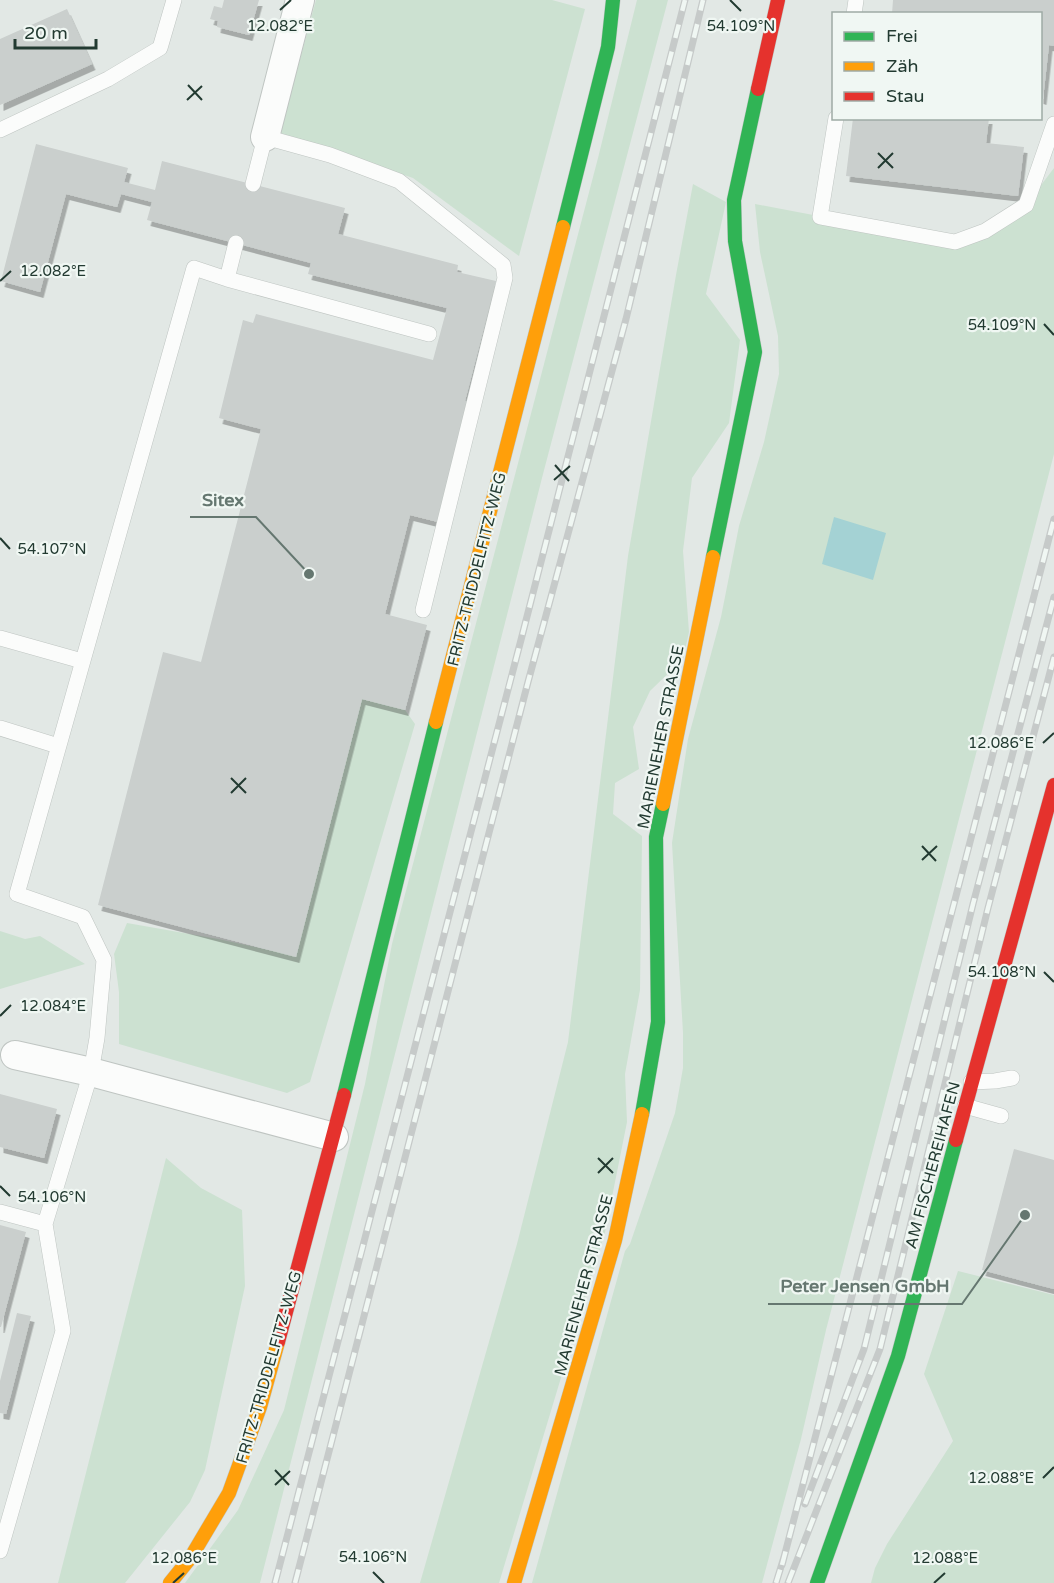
<svg xmlns="http://www.w3.org/2000/svg" width="1054" height="1583" viewBox="0 0 1054 1583" font-family="'Varela Round',sans-serif">
  <style>
    .green { fill: #cce1d1 }
    .water { fill: #a4d2d4 }
    .building { fill: #cacfcd; filter: url(#shadow) }
    .lines { fill: none; stroke-linecap: round; stroke-linejoin: round }
    .lane-casing { stroke: #bfc5c2; stroke-width: 16 }
    .street-casing { stroke: #bfc5c2; stroke-width: 30 }
    .fast-casing { stroke: #bfc5c2; stroke-width: 15 }
    .slow-casing { stroke: #bfc5c2; stroke-width: 15 }
    .jam-casing { stroke: #bfc5c2; stroke-width: 15 }
    .lane { stroke: #fbfcfb; stroke-width: 15 }
    .street { stroke: #fbfcfb; stroke-width: 28 }
    .fast { stroke: #30b455; stroke-width: 14 }
    .slow { stroke: #ff9f0a; stroke-width: 14 }
    .jam { stroke: #e5322d; stroke-width: 14 }
    .rail-casing { stroke: #c6cac9; stroke-width: 7 }
    .rail { stroke: #f0f7f3; stroke-width: 4.5; stroke-dasharray: 14; stroke-linecap: butt }
    .ticks { fill: none; stroke: #223a31; stroke-width: 2 }
    .labels { text-anchor: middle; stroke-width: 4.5; stroke-linejoin: round; paint-order: stroke }
    .street-label { font-size: 16px; fill: #223a31; stroke: #f0f7f3 }
    .ticks-label { font-size: 15px; text-anchor: middle; fill: #223a31; stroke: #f0f7f3; stroke-width: 4.5; stroke-linejoin: round; paint-order: stroke }
    .leader { fill: none; stroke: #657770; stroke-width: 2 }
    .callout-dot { fill: #657770; stroke: #f0f7f3; stroke-width: 2 }
    .callout-label { font-size: 18px; text-anchor: middle; font-weight: bold; fill: #657770; stroke: #f0f7f3; stroke-width: 4.5; stroke-linejoin: round; paint-order: stroke }
  </style>
  <defs>
    <filter id="shadow"><feDropShadow dx="3.5" dy="6" stdDeviation="0" flood-color="#0004"/></filter>
  </defs>
  <rect width="100%" height="100%" fill="#e2e8e5"/>
  <path class="green" d="M316,0H552L585,9L519,256L413,178L280,133Z
    M637,0H668L543,474L260,1583H185L238,1510L284,1410L365,1084L392,944L598,158Z
    M1054,168V454L826,1330L801,1439L762,1583H532L625,1251L630,1244L675,1113L683,1068V1033L672,843L688,739L721,617L739,526L764,442L779,374L778,336L760,252L755,204L955,242L1026,205Z
    M693,184L726,202L706,294L740,340L729,423L692,478L683,551L689,632L683,659L650,691L633,727L639,769L615,783L613,814L642,836L640,990L625,1074L627,1122L605,1232L499,1583H420L517,1244L568,1042L628,556L676,275Z
    M362,699L405,710L415,724L310,1082L287,1093L119,1044V992L114,954L127,923L218,939L296,956Z
    M0,931L25,939L40,936L85,964L0,989Z
    M166,1158L201,1188L242,1210L245,1286L205,1470L190,1502L125,1583H58Z
    M958,1271L1054,1295V1583H871L875,1568L887,1544L953,1441L924,1374Z"/>
  <path class="water" d="M834,517L886,533L873,580L822,564Z"/>
  <path class="building" d="M224,0H259L249,35L217,27L218,21L210,19L214,6L222,8Z
    M893,0H1054V46L1049,45L1043,99L1040,98V14H892Z
    M67,9L92,64L0,105V39Z
    M853,118H989L986,143L1024,147L1018,196L846,176Z
    M36,144L128,168L124,182L155,190L162,161L345,208L338,234L458,265L457,272L496,281L465,401L469,402L438,522L410,515L385,614L427,625L405,710L362,699L296,957L98,905L163,652L201,662L261,429L219,418L243,320L253,323L256,314L433,360L447,308L308,274L311,263L147,220L152,202L121,194L117,207L66,194L40,292L1,281Z
    M0,1094L57,1109L44,1158L0,1147Z
    M1014,1149L1054,1160V1289L982,1270Z
    M0,1225L26,1232L1,1327H0Z
    M17,1313L31,1316L6,1414L0,1413V1381Z"/>
  <g class="lines">
    <defs>
      <path id="lane" d="M854,14L856,0
        M836,118L820,217L955,242L985,231L1026,205L1054,124
        M0,130L108,79L160,48L174,0
        M253,184L265,137L330,155L399,181L503,265L505,278L423,610
        M227,279L429,334
        M0,638L82,661
        M0,728L58,746
        M971,1082L995,1081L1012,1078
        M965,1106L1001,1116
        M0,1212L45,1224
        M0,1551L63,1331L45,1224L91,1072L97,1038L104,960L83,917L17,894L194,268L227,279L236,243"/>
      <path id="street" d="M265,137L300,0
        M15,1055L91,1072L334,1137"/>
      <path id="fast" d="M563,227L608,47L613,0
        M713,557L755,352L735,241L734,200L758,89
        M344,1095L436,722
        M642,1114L658,1022L656,837L663,804
        M817,1583L898,1356L956,1140"/>
      <path id="slow" d="M436,722L563,227
        M663,804L713,557
        M170,1583L191,1557L229,1493L260,1407L278,1342
        M514,1583L615,1240L642,1114"/>
      <path id="jam" d="M758,89L778,0
        M956,1140L1054,785
        M278,1342L344,1095"/>
    </defs>
    <use href="#lane" class="lane-casing"/>
    <use href="#street" class="street-casing"/>
    <use href="#fast" class="fast-casing"/>
    <use href="#slow" class="slow-casing"/>
    <use href="#jam" class="jam-casing"/>
    <use href="#lane" class="lane"/>
    <use href="#street" class="street"/>
    <use href="#fast" class="fast"/>
    <use href="#slow" class="slow"/>
    <use href="#jam" class="jam"/>
    <defs>
      <path id="rail" d="M805,1504L864,1349L973,904L1054,597
        M782,1565L1054,519
        M275,1583L522,636L685,0
        M295,1583L528,682L626,319L703,0
        M776,1583L784,1557
        M788,1583L880,1349L988,908L1054,657"/>
    </defs>
    <use href="#rail" class="rail-casing"/>
    <use href="#rail" class="rail"/>
  </g>
  <path class="ticks" d="M730,0L741,11M280,10L291,0M188,85L202,100M187,100L202,86M878,153L893,168M878,168L893,153M0,281L11,271M1044,324L1054,335M555,465L569,481M554,480L570,466M0,538L10,549M1043,743L1054,733M231,778L246,793M231,793L246,778M922,846L936,861M922,860L937,846M1044,972L1054,982M0,1016L11,1005M598,1158L613,1173M598,1173L613,1158M0,1186L10,1196M275,1470L289,1485M1043,1478L1054,1467M275,1485L290,1471M373,1572L384,1583M173,1583L184,1573M934,1583L945,1573"/>
  <g class="labels">
    <g class="street-label">
      <text transform="translate(476 569) rotate(-76)" y="6">FRITZ-TRIDDELFITZ-WEG</text>
      <text transform="translate(660 737) rotate(-79)" y="6">MARIENEHER STRASSE</text>
      <text transform="translate(932 1165) rotate(-75)" y="6">AM FISCHEREIHAFEN</text>
      <text transform="translate(583 1285) rotate(-75)" y="6">MARIENEHER STRASSE</text>
      <text transform="translate(268 1367) rotate(-74)" y="6">FRITZ-TRIDDELFITZ-WEG</text>
    </g>
  </g>
  <g class="ticks-label">
    <text x="280" y="31">12.082°E</text>
    <text x="741" y="31">54.109°N</text>
    <text x="53" y="276">12.082°E</text>
    <text x="1002" y="330">54.109°N</text>
    <text x="52" y="554">54.107°N</text>
    <text x="1001" y="748">12.086°E</text>
    <text x="1002" y="977">54.108°N</text>
    <text x="53" y="1011">12.084°E</text>
    <text x="52" y="1202">54.106°N</text>
    <text x="1001" y="1483">12.088°E</text>
    <text x="373" y="1562">54.106°N</text>
    <text x="184" y="1563">12.086°E</text>
    <text x="945" y="1563">12.088°E</text>
  </g>
  <path class="leader" d="M309 574L256 517H190M1025 1215L962 1304H768"/>
  <g class="callout-dot">
    <circle cx="309" cy="574" r="6"/>
    <circle cx="1025" cy="1215" r="6"/>
  </g>
  <g class="callout-label">
    <text x="223" y="506">Sitex</text>
    <text x="865" y="1292">Peter Jensen GmbH</text>
  </g>
  <rect x="832" y="12" width="210" height="108" fill="#f0f7f3" stroke="#9eaba5" stroke-width="1.5"/>
  <rect x="844" y="32" width="30" height="9" fill="#30b455" stroke="#9eaba5" stroke-width="1.5"/>
  <text x="886" y="42" font-size="18" fill="#223a31">Frei</text>
  <rect x="844" y="62" width="30" height="9" fill="#ff9f0a" stroke="#9eaba5" stroke-width="1.5"/>
  <text x="886" y="72" font-size="18" fill="#223a31">Zäh</text>
  <rect x="844" y="92" width="30" height="9" fill="#e5322d" stroke="#9eaba5" stroke-width="1.5"/>
  <text x="886" y="102" font-size="18" fill="#223a31">Stau</text>
  <path d="M15 39v9h81v-9" fill="none" stroke="#223a31" stroke-width="3"/>
  <text x="24" y="39" font-size="18" fill="#223a31" stroke="#f0f7f3" stroke-width="4.5" paint-order="stroke">20 m</text>
</svg>
